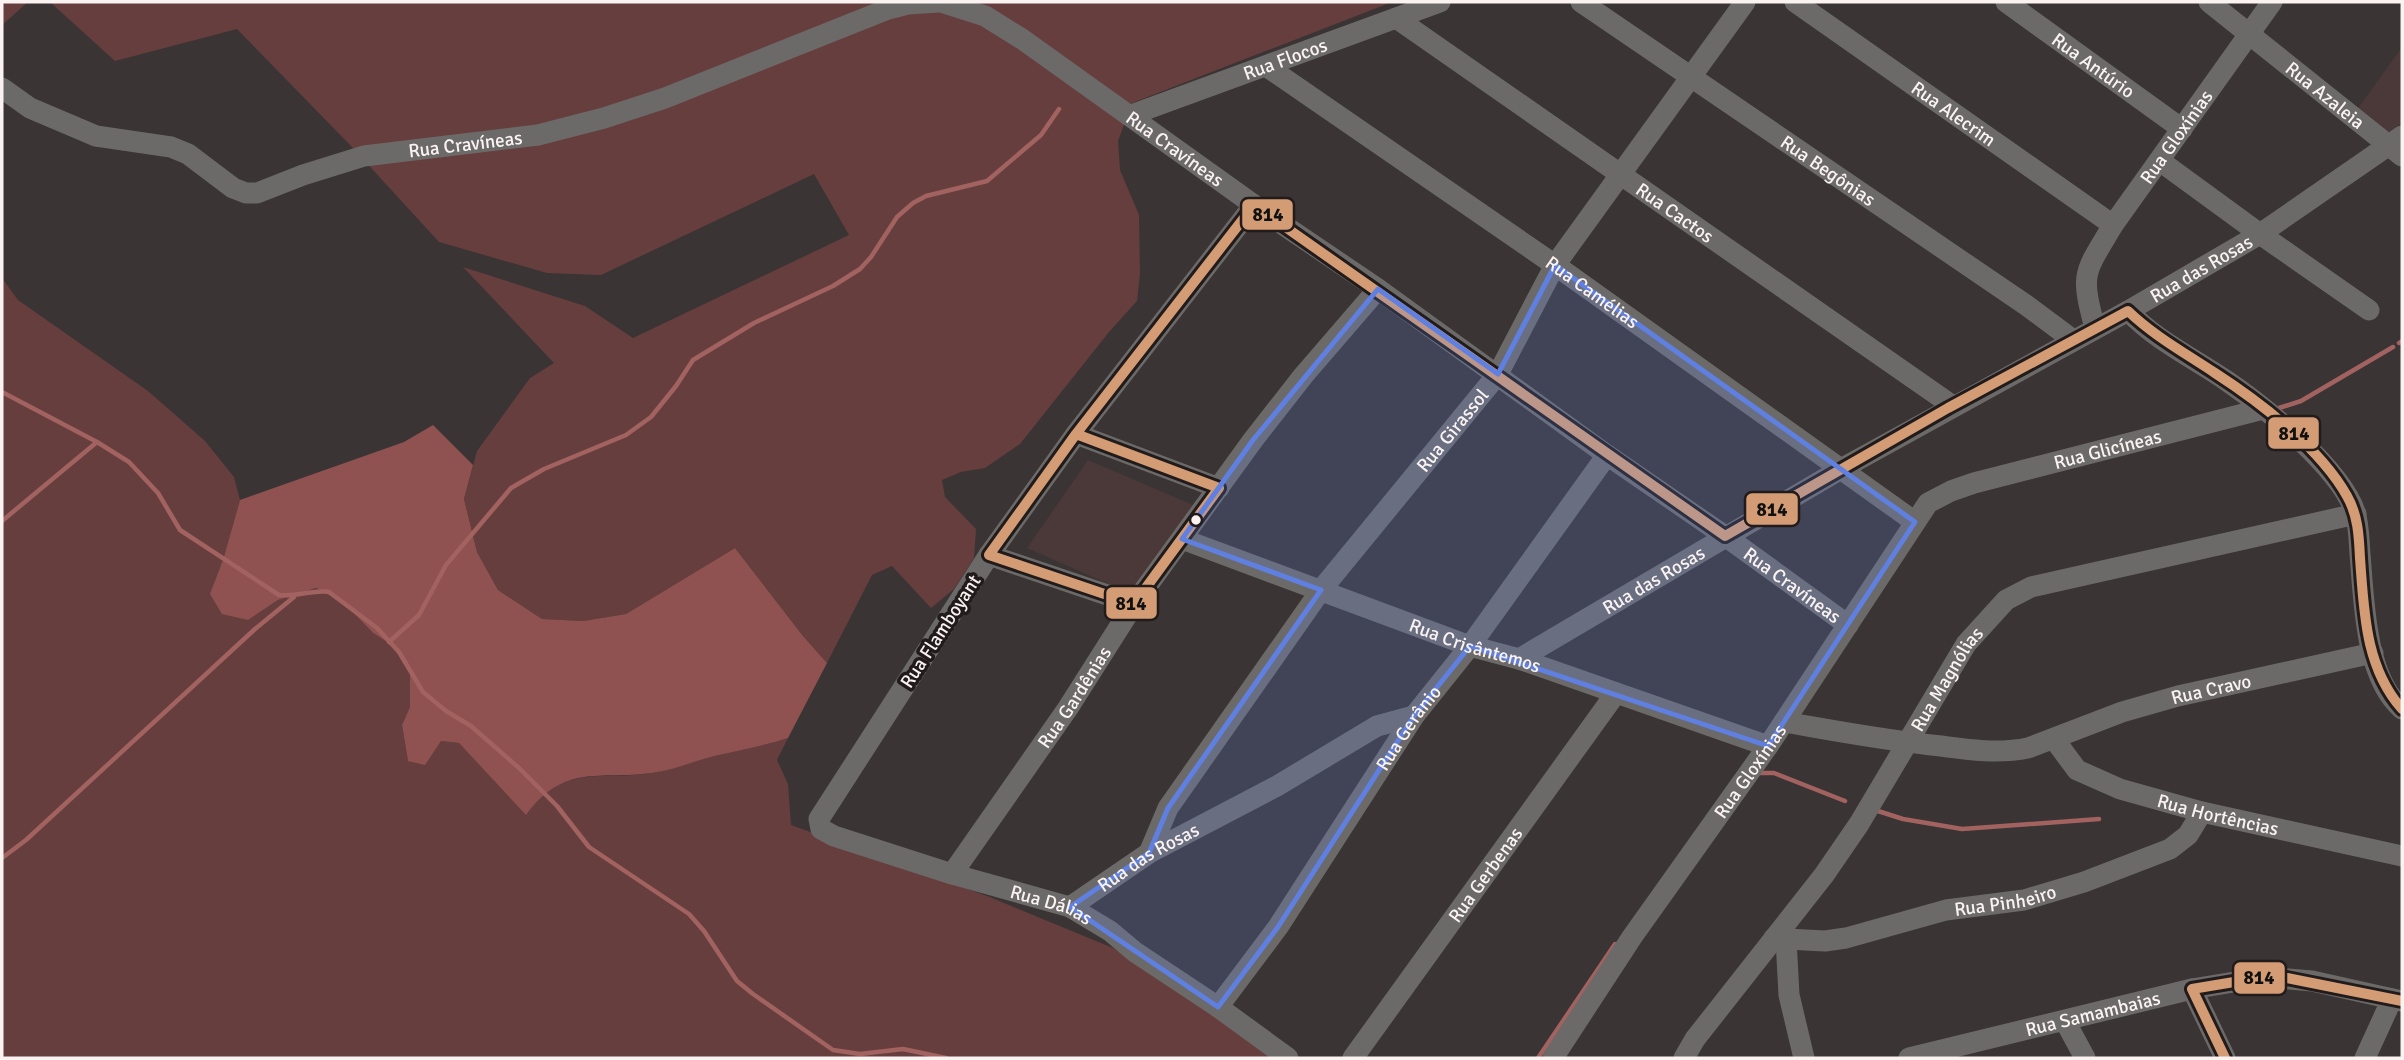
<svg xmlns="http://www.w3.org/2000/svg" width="2404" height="1060" viewBox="0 0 2404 1060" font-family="Signika,sans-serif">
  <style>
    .built { fill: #4a3938 }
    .green { fill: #663e3e }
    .forest { fill: #8f5251 }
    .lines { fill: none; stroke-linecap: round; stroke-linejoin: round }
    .stream { stroke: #a26260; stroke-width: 4.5 }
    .minor { stroke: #6c6a69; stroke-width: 21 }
    .bus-1-casing { stroke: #211b1b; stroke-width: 16 }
    .bus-1 { stroke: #d39c74; stroke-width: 10 }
    .marked { fill: #5f80e0; fill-opacity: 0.2; stroke: #5f80e0; stroke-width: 5; stroke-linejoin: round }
    .bus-dot { fill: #faf3f2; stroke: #211b1b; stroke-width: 2.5 }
    .labels { text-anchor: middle; stroke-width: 7; stroke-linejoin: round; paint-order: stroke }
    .street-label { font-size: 19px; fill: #faf3f2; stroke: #211b1b }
    .line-badge { stroke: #211b1b; stroke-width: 2.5 }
    .pale-badge-label { font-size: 19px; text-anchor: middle; font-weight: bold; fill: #111 }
  </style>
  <rect width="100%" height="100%" fill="#3a3434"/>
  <path class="built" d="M2402,47V123L2380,137L2354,114Z
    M1088,460L1198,507L1136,596L1027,548Z"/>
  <path class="green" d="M2,2H28L2,25Z
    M50,2H1392L1132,103L1118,141L1120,170L1139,215L1140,274L1137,301L1109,332L1020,444L985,468L961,472L942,480L945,497L976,529L974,558L954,589L931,608L892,566L872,575L827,663L803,636L735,548L626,614L583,621L542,619L498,590L477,552L464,499L477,451L530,378L554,363L463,267L585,306L633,338L849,235L814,174L601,275L547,273L439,242L351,146L237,29L115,61Z
    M2,278L18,300L148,391L205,441L234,477L240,500L223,560L248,620L278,600L316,588L344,603L373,633L392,645L410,668V707L402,725L408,761L441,741L459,743L526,814C566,763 598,781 652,773C674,769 694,761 715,756C740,750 764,746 788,738L777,760L788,784L791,825L987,896L1113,948L1277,1058H2Z"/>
  <path class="forest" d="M433,425L473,465L464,499L477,552L498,590L542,619L583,621L626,614L735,548L803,636L827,663L788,738C764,746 740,750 715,756C694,761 674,770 652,773C598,780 565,763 526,815L459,743L441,741L425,765L408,761L402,725L410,707V668L392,645L373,633L344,603L316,588L278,600L248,620L222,614L210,594L223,560L240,500L404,442Z"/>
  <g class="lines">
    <path class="stream" d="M2399,343L2402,341
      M2,392L97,442L129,462L158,493L180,530L279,595C295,597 317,589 329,592L377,628L399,652L423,692L446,711L471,726L519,768L557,806L589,847L689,914L704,931L737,981L753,994L833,1050L860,1054L903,1049L946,1058
      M2279,408L2301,401L2393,347
      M2,521L97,442
      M389,642L419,615L446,565L511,488L544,469L626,435L651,417L676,386L693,360L754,323L833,286L860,269L871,257L897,217L913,203L926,196L987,181L1041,135L1059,109
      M1756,773H1774L1845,801
      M1878,811L1903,819L1962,829L2099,819
      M2,858L26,840L255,629L294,597
      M1538,1058L1615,944"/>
    <g class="minor">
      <path id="s1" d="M941,2L985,16L1022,39L1254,205L1378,289L1607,455L1725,536L1848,625"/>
      <path id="s2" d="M1581,2L2026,305L2073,340"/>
      <path id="s3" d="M1795,2L2113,225"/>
      <path id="s4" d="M2006,2L2182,129"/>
      <path id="s5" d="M2209,2L2402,156"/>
      <path id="s6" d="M1396,18L1953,406"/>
      <path id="s7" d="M1266,66L1555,265L1915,522"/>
      <path id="s8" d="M2,88L30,108L96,136L171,147L188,154L233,188L246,193H257L303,175L364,156L538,135L604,118L665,98L888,9L908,4L938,2"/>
      <path id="s9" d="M1131,115L1440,2"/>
      <path d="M2160,161L2260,234L2369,310"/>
      <path id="s10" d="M1254,205L1076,434L989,555L819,819L821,829L834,836L952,874L1070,907L1110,931L1135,952L1218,1007L1288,1058"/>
      <path d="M2128,311C2158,342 2192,357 2227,381C2265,407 2341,469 2355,512C2359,525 2359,541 2360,554C2364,601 2365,677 2402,709"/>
      <path id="s11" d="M2095,328C2080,272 2084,274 2113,225L2272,2"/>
      <path d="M1076,434L1219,488"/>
      <path id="s12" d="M1182,539L1470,646L1519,659L1768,746"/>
      <path d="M989,555L1134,604"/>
      <path id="s13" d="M1519,659L1841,469L2128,311L2260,234L2402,136"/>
      <path id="s14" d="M1784,722C1836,731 1888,741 1941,746C1970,750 1999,754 2028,748L2122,712L2178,696L2373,653"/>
      <path id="s15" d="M2054,739L2077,770L2120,789L2202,812L2402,856"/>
      <path id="s16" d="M1149,853L1168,808L1321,590L1498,374L1555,265L1745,2"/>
      <path id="s17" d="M952,874L1068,708L1134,604L1253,440L1303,376L1378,289"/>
      <path id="s18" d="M1070,907L1149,853L1277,786L1377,726L1414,716"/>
      <path d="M1774,938L1786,939L1789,995L1804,1058"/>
      <path id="s19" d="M1786,939L1825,941L1846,938L1946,910L2024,900L2084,882L2170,849L2188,835L2202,812"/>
      <path d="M2192,989L2225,1058"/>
      <path id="s20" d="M1218,1007L1278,927L1414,716L1470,646L1607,455"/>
      <path d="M2065,1021L2085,1058"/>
      <path id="s21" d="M1353,1058L1616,693"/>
      <path id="s22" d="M1553,1058L1632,937L1768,746L1928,503L1951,491L1974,483L2263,409"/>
      <path id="s23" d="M1684,1058L1695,1039L1824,875L1859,824L1966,644L2006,600L2031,587L2356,514"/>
      <path id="s24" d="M1909,1058L2192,989L2264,977L2312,981L2402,1001"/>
      <path d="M2365,1058L2392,999"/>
    </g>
    <defs>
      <path id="bus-1" d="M1076,434L1219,488L1134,604L989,555Z
        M1076,434L1254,205L1725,536L1948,408L2128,311C2154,336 2185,353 2215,373C2260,402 2320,448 2347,496C2358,515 2359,536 2360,558C2364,611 2365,667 2402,709
        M2225,1058L2192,989L2264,977L2287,978L2402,1001"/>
    </defs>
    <use href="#bus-1" class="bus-1-casing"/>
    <use href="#bus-1" class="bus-1"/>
  </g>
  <path class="marked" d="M1555,265L1915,522L1768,746L1470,646L1414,716L1278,927L1218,1007L1070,907L1149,853L1168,808L1321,590L1182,539L1253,440L1378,289L1498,374Z"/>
  <circle class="bus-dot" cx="1196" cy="520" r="6"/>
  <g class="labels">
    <g class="street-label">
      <text dy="7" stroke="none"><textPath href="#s9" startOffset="164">Rua Flocos</textPath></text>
      <text dy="7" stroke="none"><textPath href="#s4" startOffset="108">Rua Antúrio</textPath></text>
      <text dy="7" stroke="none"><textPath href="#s5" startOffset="149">Rua Azaleia</textPath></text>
      <text dy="7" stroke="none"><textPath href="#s3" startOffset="194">Rua Alecrim</textPath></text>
      <text dy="7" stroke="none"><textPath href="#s11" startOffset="219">Rua Gloxínias</textPath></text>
      <text dy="7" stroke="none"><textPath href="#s8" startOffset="497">Rua Cravíneas</textPath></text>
      <text dy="7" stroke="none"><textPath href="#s1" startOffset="278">Rua Cravíneas</textPath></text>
      <text dy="7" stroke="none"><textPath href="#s2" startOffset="299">Rua Begônias</textPath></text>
      <text dy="7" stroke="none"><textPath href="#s6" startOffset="340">Rua Cactos</textPath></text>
      <text dy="7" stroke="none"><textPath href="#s13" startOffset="786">Rua das Rosas</textPath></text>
      <text dy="7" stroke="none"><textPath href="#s7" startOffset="397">Rua Camélias</textPath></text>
      <text dy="7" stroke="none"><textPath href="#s16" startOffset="522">Rua Girassol</textPath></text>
      <text dy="7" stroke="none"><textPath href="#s22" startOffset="858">Rua Glicíneas</textPath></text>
      <text dy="7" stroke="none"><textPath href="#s13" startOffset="156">Rua das Rosas</textPath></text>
      <text dy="7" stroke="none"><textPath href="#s1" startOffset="1034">Rua Cravíneas</textPath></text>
      <text transform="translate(940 631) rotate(-57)" y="7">Rua Flamboyant</text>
      <text dy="7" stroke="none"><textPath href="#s12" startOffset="312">Rua Crisântemos</textPath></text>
      <text dy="7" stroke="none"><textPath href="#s23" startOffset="462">Rua Magnólias</textPath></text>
      <text dy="7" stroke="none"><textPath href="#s14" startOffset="439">Rua Cravo</textPath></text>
      <text dy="7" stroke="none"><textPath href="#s17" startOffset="215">Rua Gardênias</textPath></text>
      <text dy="7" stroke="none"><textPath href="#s20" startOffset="338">Rua Gerânio</textPath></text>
      <text dy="7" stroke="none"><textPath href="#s22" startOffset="348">Rua Gloxínias</textPath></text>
      <text dy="7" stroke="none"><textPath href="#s15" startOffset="187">Rua Hortências</textPath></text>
      <text dy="7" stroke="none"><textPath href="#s18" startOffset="93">Rua das Rosas</textPath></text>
      <text dy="7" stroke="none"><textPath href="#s21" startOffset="226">Rua Gerbenas</textPath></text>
      <text dy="7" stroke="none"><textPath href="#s19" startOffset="224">Rua Pinheiro</textPath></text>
      <text dy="7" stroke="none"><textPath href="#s10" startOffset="1006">Rua Dálias</textPath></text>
      <text dy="7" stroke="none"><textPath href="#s24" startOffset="189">Rua Samambaias</textPath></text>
    </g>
  </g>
  <g class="line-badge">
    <rect x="1241" y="198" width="53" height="33" rx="7" fill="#d39c74"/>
    <rect x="2267" y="416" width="53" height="34" rx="7" fill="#d39c74"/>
    <rect x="1745" y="492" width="54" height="34" rx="7" fill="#d39c74"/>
    <rect x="1105" y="586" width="53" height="34" rx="7" fill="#d39c74"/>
    <rect x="2233" y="961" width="53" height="34" rx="7" fill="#d39c74"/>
  </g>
  <g class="pale-badge-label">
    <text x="1268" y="221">814</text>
    <text x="2294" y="440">814</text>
    <text x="1772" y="516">814</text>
    <text x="1131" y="610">814</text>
    <text x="2259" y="984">814</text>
  </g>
  <rect width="2404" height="1060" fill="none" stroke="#faf3f2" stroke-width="7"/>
</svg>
